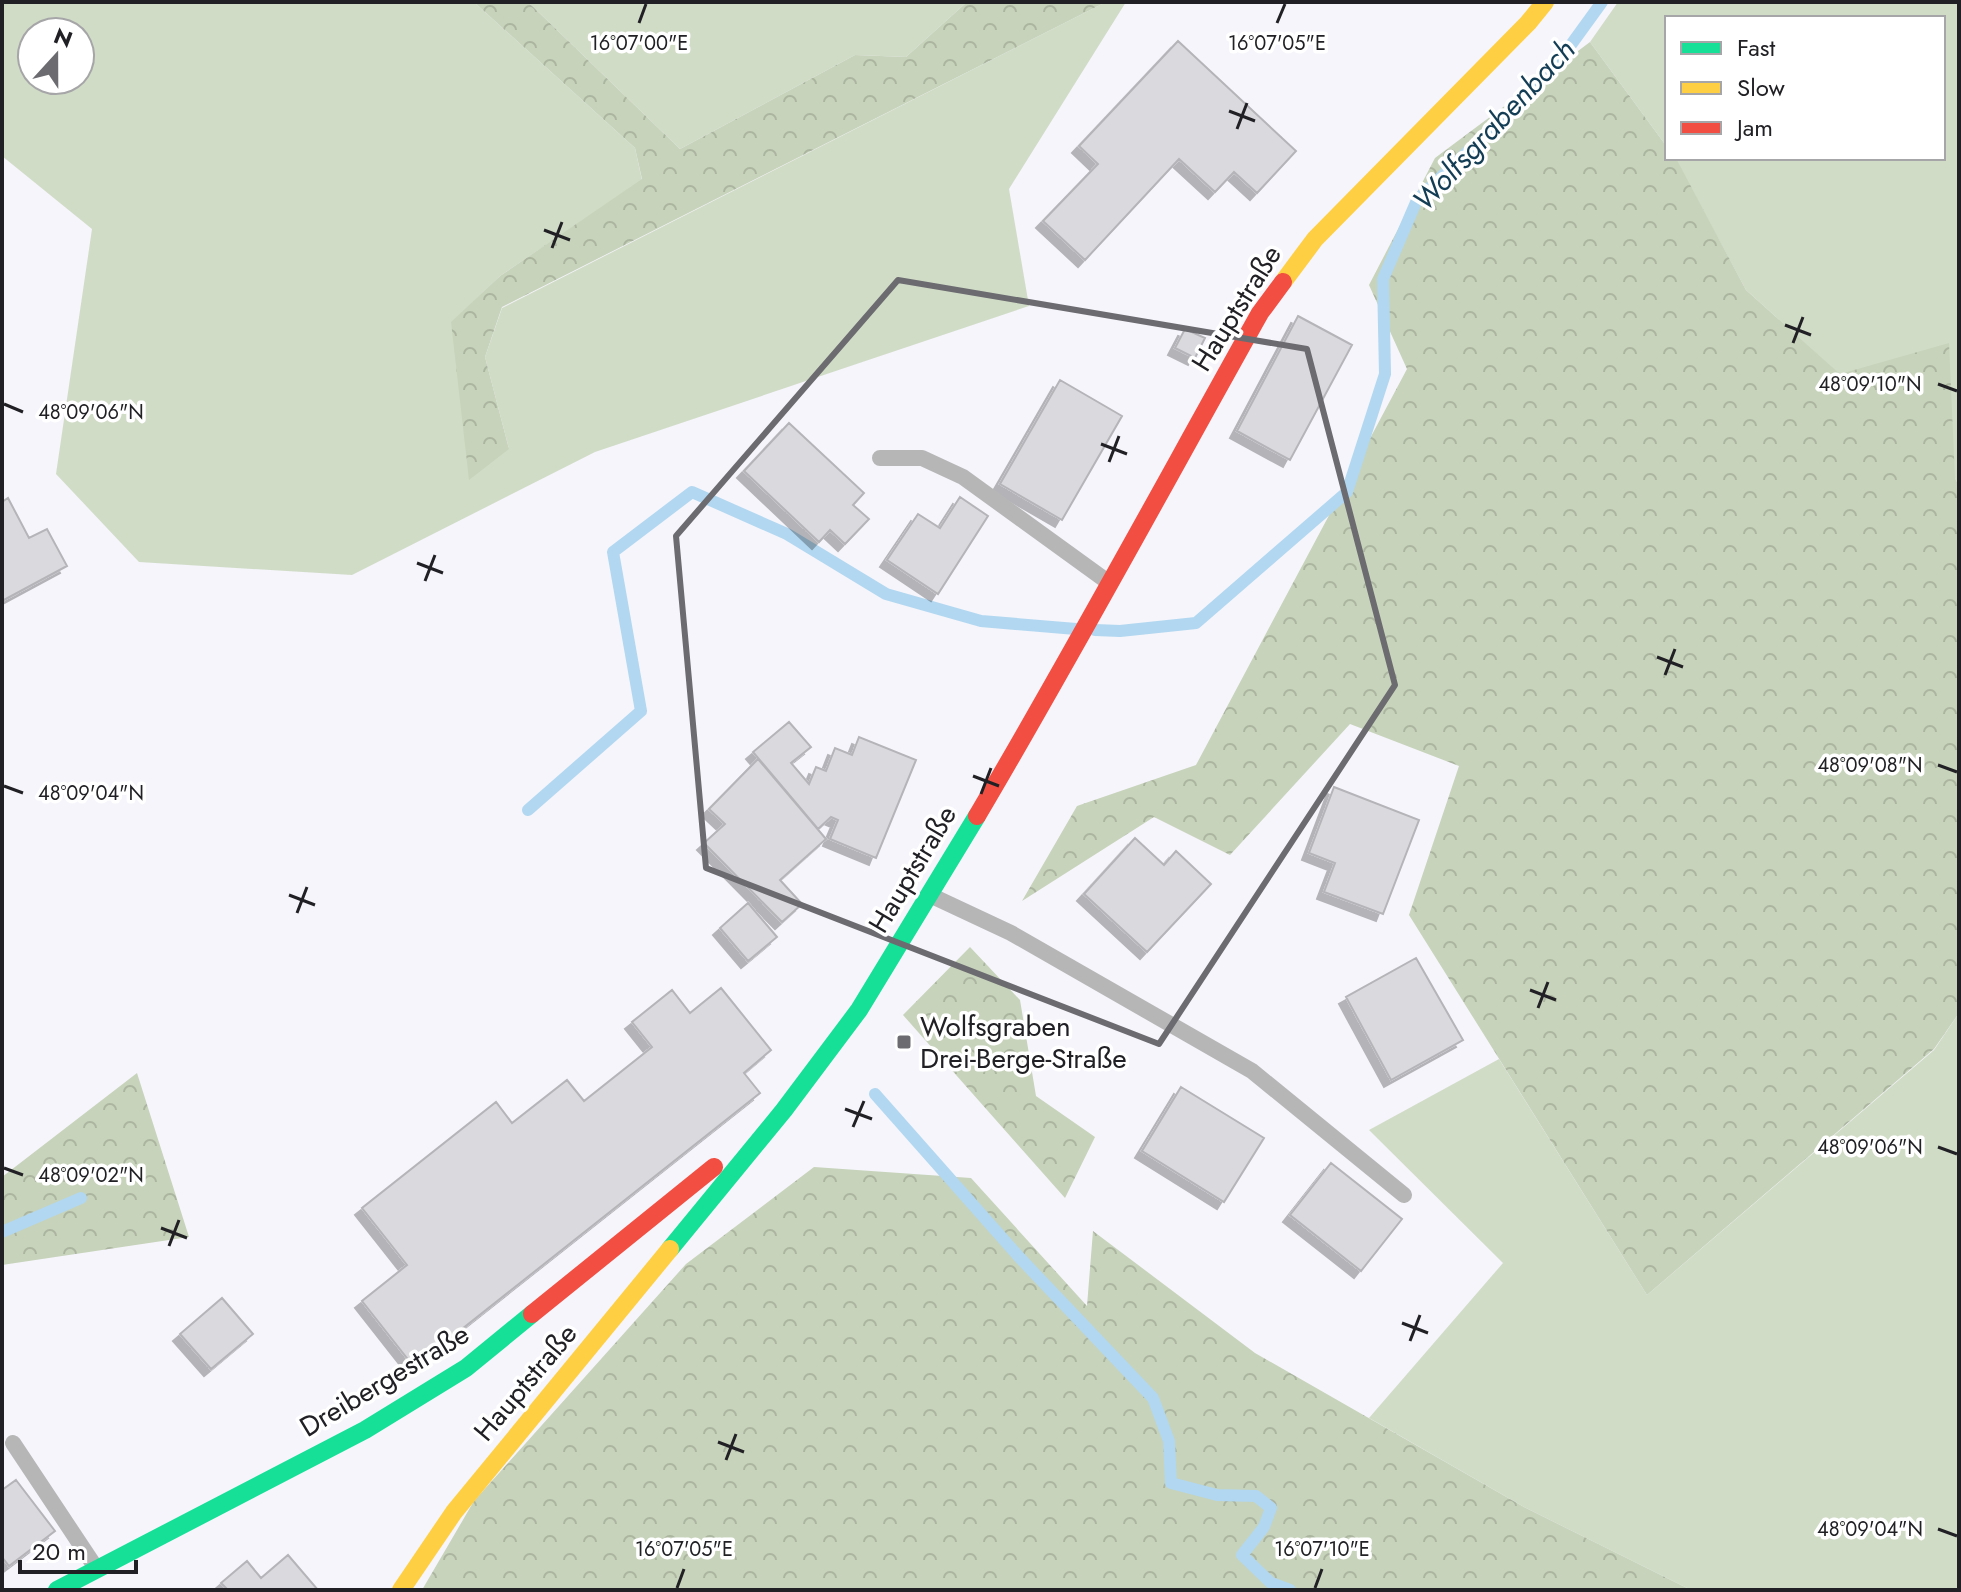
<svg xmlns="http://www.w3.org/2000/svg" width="1961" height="1592" viewBox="0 0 1961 1592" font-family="Jost,sans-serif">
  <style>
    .green { fill: #d1dcc7; fill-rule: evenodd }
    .forest { fill: url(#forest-crowns) }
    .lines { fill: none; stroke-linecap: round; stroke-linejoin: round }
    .stream { stroke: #b2d7f0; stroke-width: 12 }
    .building { fill: #dadade; stroke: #b5b5b9; stroke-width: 2; filter: url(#shadow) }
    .lane { stroke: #b7b6b6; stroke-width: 16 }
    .fast { stroke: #16e098; stroke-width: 18 }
    .slow { stroke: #ffcf43; stroke-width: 18 }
    .jam { stroke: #f24e42; stroke-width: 18 }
    .marked { fill: none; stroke: #6b6b70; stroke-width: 6; stroke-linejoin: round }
    .ticks { fill: none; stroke: #212125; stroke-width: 3 }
    .poi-dot { fill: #6b6b70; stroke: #fff; stroke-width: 3 }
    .labels { text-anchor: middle; stroke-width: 7; stroke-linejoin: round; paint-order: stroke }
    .street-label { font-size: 28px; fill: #212125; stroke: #fff }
    .poi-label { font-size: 28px; fill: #212125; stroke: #fff; text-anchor: start }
    .water-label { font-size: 30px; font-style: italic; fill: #133d55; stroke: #fff }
    .ticks-label { font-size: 20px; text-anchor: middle; fill: #212125; stroke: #fff; stroke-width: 7; stroke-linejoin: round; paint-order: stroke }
  </style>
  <defs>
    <pattern id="forest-crowns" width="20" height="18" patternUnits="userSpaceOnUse" patternTransform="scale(2)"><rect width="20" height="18" fill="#c7d3ba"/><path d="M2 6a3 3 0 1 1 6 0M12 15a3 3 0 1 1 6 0" fill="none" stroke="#abb5a0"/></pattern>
    <filter id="shadow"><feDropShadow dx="-7" dy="7" stdDeviation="0" flood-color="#0004"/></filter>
  </defs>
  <rect width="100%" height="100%" fill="#f5f5fb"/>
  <path class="green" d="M2,2H474L635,148L642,180L500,276L452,322L509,449L485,357L502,308L1106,2H1126L1009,189L1029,306L595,452L352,575L139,562L56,474L92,229L2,156ZM32,32H80V80H32Z
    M528,2H967L906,57L855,55L680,149Z
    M1618,2H1959V486L1955,478L1746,290L1675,158H1943V18H1667V147L1590,42Z
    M1959,1013V1590H1691L1524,1507L1369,1418L1503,1263L1369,1130L1499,1059L1647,1295L1934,1050Z"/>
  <path class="forest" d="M474,2H528L680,149L855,55L906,57L967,2H1106L502,307L485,357L509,449L469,480L451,322L500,276L642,179L635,148Z
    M1590,42L1667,147V158H1675L1678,162L1746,290L1840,374L1949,343L1955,478L1959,486V1013L1934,1049L1647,1295L1409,915L1459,766L1350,724L1230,855L1154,817L1022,901L1077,806L1196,765L1407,369L1369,285L1435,158Z
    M970,947L1020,1000L1036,1096L1095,1137L1065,1198L903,1015Z
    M137,1073L189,1237L2,1265V1177Z
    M814,1167L971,1178L1087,1306L1093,1231L1255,1353L1524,1507L1691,1590H422L474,1501L686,1264Z"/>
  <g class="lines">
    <path class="stream" d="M1095,630L1120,631L1196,623L1347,492L1385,374L1383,279L1417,200L1552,71L1602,2
      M528,810L641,711L613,552L692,492L787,534L886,594L981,621L1076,629
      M875,1094L1020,1258L1153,1398L1169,1441L1171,1483L1217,1495L1256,1496L1271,1508L1264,1527L1242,1555L1271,1583L1290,1590
      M2,1232L81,1198"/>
  </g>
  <path class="building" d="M1178,41L1296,151L1257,193L1234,172L1215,192L1179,159L1085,260L1043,221L1098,164L1079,146Z
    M1298,316L1352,345L1290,460L1237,431Z
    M1185,329L1205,338L1195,358L1175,348Z
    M1060,380L1122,416L1062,520L1000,484Z
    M789,423L864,493L853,505L869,519L845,544L830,530L819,542L744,471Z
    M960,497L988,516L938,594L887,560L918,514L940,528Z
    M8,498L29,538L47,529L67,566L2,601V502Z
    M789,722L811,747L791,763L809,784L816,767L826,771L835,748L852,755L859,737L916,760L876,858L830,839L838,820L831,817L818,829L753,752Z
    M758,759L826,839L780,880L802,904L782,922L704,843L725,824L709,809Z
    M1334,787L1419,820L1383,914L1324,892L1335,863L1309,853Z
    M1135,838L1164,865L1176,851L1211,884L1147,952L1084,894Z
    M748,903L777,937L748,961L720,928Z
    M1416,958L1463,1040L1391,1080L1346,997Z
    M721,988L771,1050L744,1073L760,1093L414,1367L362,1301L407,1265L362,1208L496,1102L512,1123L567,1080L584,1101L652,1047L632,1022L672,990L690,1013Z
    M1181,1087L1264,1138L1224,1202L1142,1151Z
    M1331,1163L1402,1219L1361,1271L1290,1215Z
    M222,1298L253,1334L211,1369L180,1334Z
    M16,1480L55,1531L9,1566L2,1557V1490Z
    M288,1555L318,1590H228L221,1583L247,1561L261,1578Z"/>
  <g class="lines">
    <path class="lane" d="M880,458H922L963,477L1108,582
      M932,896L1011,933L1252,1071L1404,1195
      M13,1443L96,1568"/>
    <path class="fast" d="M670,1249L784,1110L859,1010L977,816
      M57,1590L365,1430L466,1368L532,1314"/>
    <path class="slow" d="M1283,282L1315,239L1528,23L1545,2
      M401,1590L454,1512L670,1249"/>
    <path class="jam" d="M977,816C1075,650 1166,481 1260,313L1283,282
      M532,1314L714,1167"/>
  </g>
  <path class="marked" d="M898,280L1307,349L1395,685L1159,1044L706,868L676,536Z"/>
  <path class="ticks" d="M639,23L646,4M1277,23L1285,4M1229,111L1255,121M1237,129L1247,103M544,230L570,240M552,248L562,222M1785,325L1811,335M1793,343L1803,317M1938,384L1957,391M4,404L23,412M1101,444L1127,454M1109,462L1119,436M417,563L443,573M425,581L435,555M1657,657L1683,667M1665,675L1675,649M1938,765L1957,772M973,776L999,786M4,786L23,793M981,794L991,768M289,895L315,905M297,913L307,887M1530,990L1556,1000M1538,1008L1548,982M845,1109L872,1119M853,1127L864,1101M1938,1147L1957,1154M4,1168L23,1175M161,1228L187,1238M169,1246L179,1220M1402,1323L1428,1333M1410,1341L1420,1315M718,1442L744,1452M726,1460L736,1434M1938,1529L1957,1536M677,1588L684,1569M1315,1588L1322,1569"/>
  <rect class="poi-dot" x="896" y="1034" width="16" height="16" rx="4"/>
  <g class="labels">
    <g class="street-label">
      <text transform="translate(1236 308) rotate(-58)" y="10">Hauptstraße</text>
      <text transform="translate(912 869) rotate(-59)" y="10">Hauptstraße</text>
      <text transform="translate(384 1380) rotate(-31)" y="10">Dreibergestraße</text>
      <text transform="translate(525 1382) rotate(-50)" y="10">Hauptstraße</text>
    </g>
    <g class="poi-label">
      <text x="920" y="1036">Wolfsgraben<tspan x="920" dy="32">Drei-Berge-Straße</tspan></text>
    </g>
    <g class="water-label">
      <text transform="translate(1494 125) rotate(-47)" y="10">Wolfsgrabenbach</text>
    </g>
  </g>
  <g class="ticks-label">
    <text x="639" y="50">16°07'00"E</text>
    <text x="1277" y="50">16°07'05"E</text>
    <text x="1870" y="391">48°09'10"N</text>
    <text x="91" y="419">48°09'06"N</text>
    <text x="1870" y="772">48°09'08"N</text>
    <text x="91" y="800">48°09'04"N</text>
    <text x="1870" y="1154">48°09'06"N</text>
    <text x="91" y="1182">48°09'02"N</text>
    <text x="1870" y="1536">48°09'04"N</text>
    <text x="684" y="1556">16°07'05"E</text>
    <text x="1322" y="1556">16°07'10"E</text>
  </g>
  <rect width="1961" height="1592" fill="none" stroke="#212125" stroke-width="8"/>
  <rect x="1665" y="16" width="280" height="144" fill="#ffffff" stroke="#a6a6a8" stroke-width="2"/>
  <rect x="1681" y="42" width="40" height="12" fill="#16e098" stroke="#a6a6a8" stroke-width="2"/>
  <text x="1737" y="56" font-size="24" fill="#212125">Fast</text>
  <rect x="1681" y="82" width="40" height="12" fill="#ffcf43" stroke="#a6a6a8" stroke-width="2"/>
  <text x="1737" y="96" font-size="24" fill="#212125">Slow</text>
  <rect x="1681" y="122" width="40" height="12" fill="#f24e42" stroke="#a6a6a8" stroke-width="2"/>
  <text x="1737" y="136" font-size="24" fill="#212125">Jam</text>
  <g transform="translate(56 56) rotate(21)"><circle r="38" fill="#ffffff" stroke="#a6a6a8" stroke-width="2"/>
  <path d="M0-6L14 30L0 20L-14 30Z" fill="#6b6b70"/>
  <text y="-12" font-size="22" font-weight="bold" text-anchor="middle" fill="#212125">N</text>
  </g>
  <path d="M20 1560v12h116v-12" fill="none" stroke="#212125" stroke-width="4"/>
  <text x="32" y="1560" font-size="24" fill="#212125" stroke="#ffffff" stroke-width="6" paint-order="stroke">20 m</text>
</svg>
